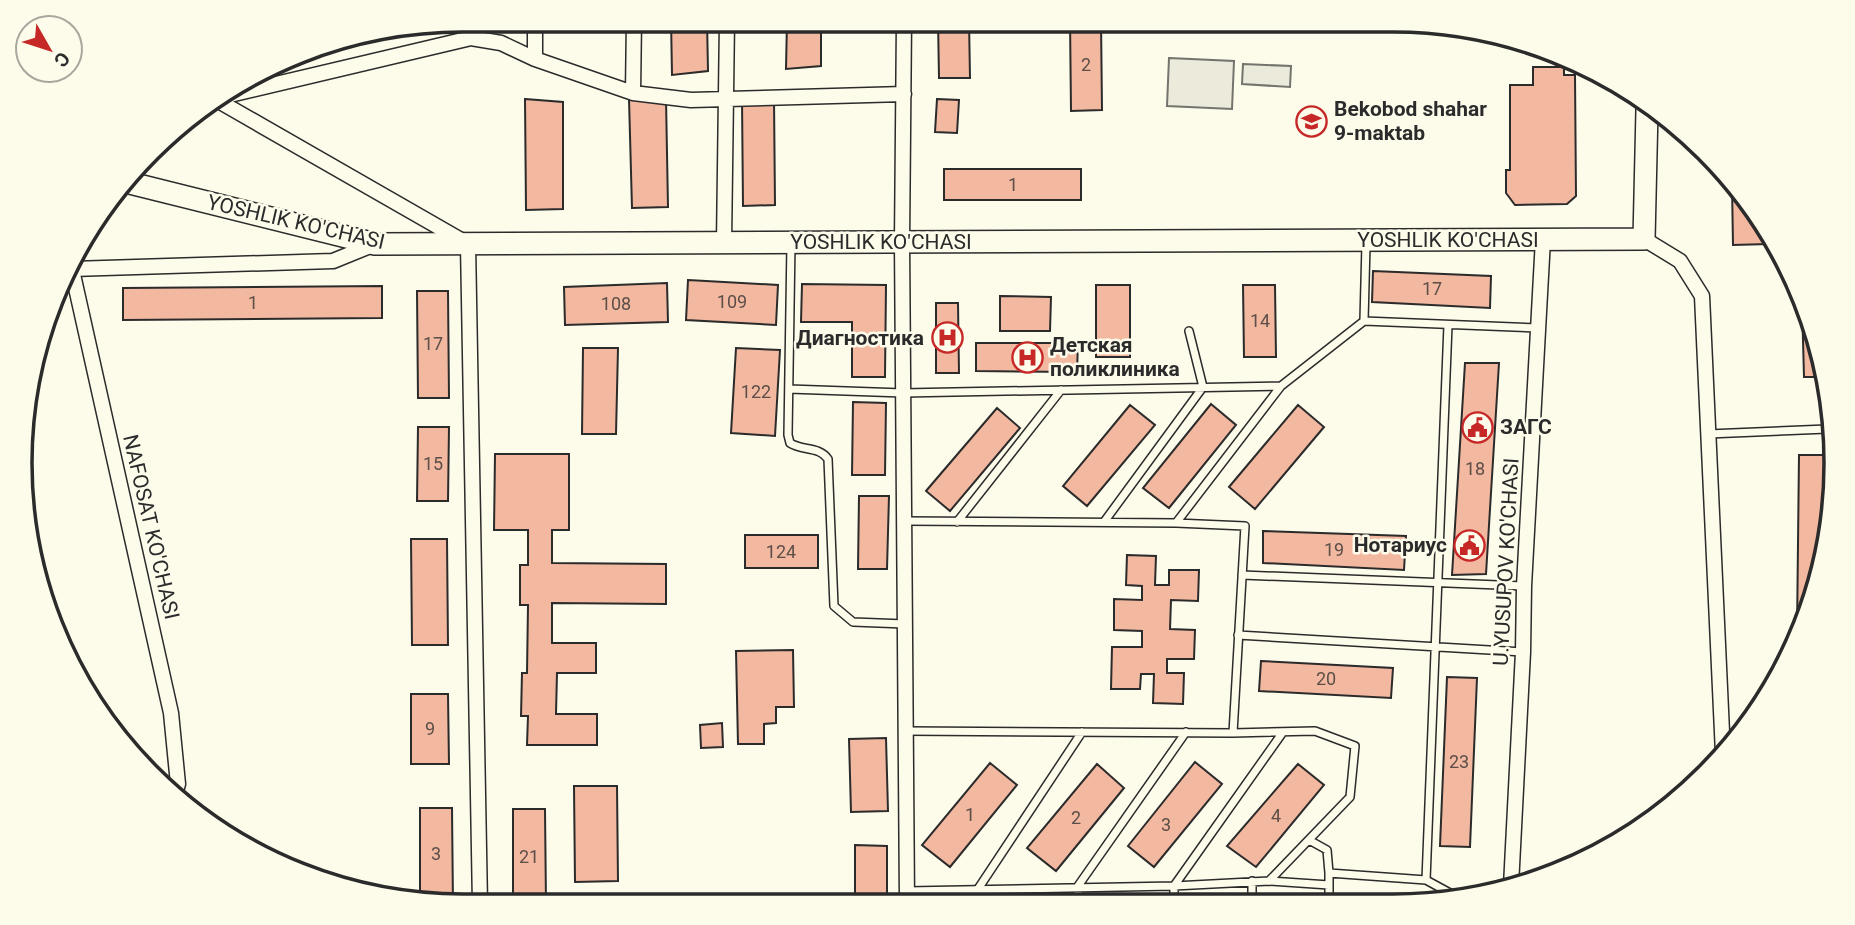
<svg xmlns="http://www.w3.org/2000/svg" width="1855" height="925" viewBox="0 0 1855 925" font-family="Roboto,sans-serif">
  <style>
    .green { fill: #ecebdb; stroke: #74746e; stroke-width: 2 }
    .building { fill: #f2b8a0; stroke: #2b2b2b; stroke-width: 2 }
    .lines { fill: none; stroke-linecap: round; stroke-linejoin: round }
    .lane-casing { stroke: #2b2b2b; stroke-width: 10 }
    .street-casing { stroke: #2b2b2b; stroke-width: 17 }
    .secondary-casing { stroke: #2b2b2b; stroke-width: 24 }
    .lane { stroke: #fdfbea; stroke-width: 7 }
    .street { stroke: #fdfbea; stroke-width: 14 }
    .secondary { stroke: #fdfbea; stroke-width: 21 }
    .labels { text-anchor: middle; stroke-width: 5; stroke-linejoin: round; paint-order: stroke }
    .number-label { font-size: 18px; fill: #5d4e48 }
    .poi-label { font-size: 21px; font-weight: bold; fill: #2b2b2b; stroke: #fdfbea; text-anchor: start }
    .street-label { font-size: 21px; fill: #2b2b2b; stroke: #fdfbea }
    .rim { fill: none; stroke: #2b2b2b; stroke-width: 3.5 }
  </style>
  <rect width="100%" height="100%" fill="#fdfbea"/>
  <path class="green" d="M1169,58L1234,61L1232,109L1167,106Z
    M1243,64L1291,66L1290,87L1242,84Z"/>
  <path class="building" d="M564,19H600V23L564,25Z
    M671,19H707L708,71L672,75Z
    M787,20H821V66L786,69Z
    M938,20H969L970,78H939Z
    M1070,20H1101L1102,110L1071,111Z
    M1533,67H1564V75H1575L1576,196L1567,204L1515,205L1506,193V170H1510V85H1533Z
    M525,99L563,102V209L526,210Z
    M629,99H666L668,207L632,208Z
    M774,99L775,205L743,206L742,100Z
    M937,99L959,100L957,133L935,132Z
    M944,169H1081V200H944Z
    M1732,185H1734L1768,244L1733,245Z
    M1373,271L1491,276L1490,308L1372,302Z
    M688,280L778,285L776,325L686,320Z
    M667,283L668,322L565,325L564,287Z
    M802,284L886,285L885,377H852V322H801Z
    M1096,285H1130V357H1096Z
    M1243,285H1275L1276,357H1244Z
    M382,286V318L123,320V288Z
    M417,291H448L449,398H418Z
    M1000,296L1051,297L1050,331H1000Z
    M936,303H958L959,373H936Z
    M1802,303L1812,320L1820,377H1804Z
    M976,343H1078L1077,372L976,371Z
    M583,348H618L616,434H582Z
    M736,348L780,350L775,436L731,433Z
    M1465,363H1499L1486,574L1452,575Z
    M853,402L886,403L885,475H852Z
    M1211,404L1236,425L1169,508L1143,488Z
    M1130,405L1155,425L1087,506L1063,486Z
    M1298,405L1324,427L1255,509L1229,487Z
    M997,408L1020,428L950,511L926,491Z
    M418,427H449L448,501H417Z
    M495,454H569V530H552V563L666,564V604L552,603V643H596V673H557L556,714H597V745H527L528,716H521L522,673H527L528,605H520V565H528V530H494Z
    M1799,455H1830L1835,491L1797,632Z
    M859,496H889L887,569H858Z
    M1263,531L1406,536L1404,570L1263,563Z
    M745,535H818V568H745Z
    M411,539H447L448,645H412Z
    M1127,555L1156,556L1155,585H1169V570H1199L1198,601L1171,600L1170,629L1195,630L1194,659H1167V673H1184L1183,704L1153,703L1154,674H1141L1140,689H1111L1112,647H1142V631L1114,630V599L1142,600V586L1126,585Z
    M793,650L794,707H776V723L764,724V744H738L736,651Z
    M1261,661L1393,668L1391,698L1259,691Z
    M1447,677L1477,678L1470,847L1440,846Z
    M411,694H448L449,764H411Z
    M722,723L723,747L701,748L700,725Z
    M886,738L888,811L851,812L849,739Z
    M1195,762L1222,784L1154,867L1128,846Z
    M990,763L1017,785L950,867L922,845Z
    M1097,764L1124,788L1056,871L1027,848Z
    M1298,764L1324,785L1256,867L1227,846Z
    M574,786H617L618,881L575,882Z
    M420,808H452L453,905H434L420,901Z
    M513,809H545L546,904L513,905Z
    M855,845L887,846V904H855Z"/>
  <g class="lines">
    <defs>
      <path id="lane" d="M791,243L788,435L790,443C802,451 819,446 828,459L834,606L853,622L905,624
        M1364,321L1538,328
        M789,389L903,393L1281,386L1364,321L1366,244
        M1708,434L1827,429
        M905,521L1176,523L1281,386
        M957,522L1061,390
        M1104,522L1203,387L1189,331
        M1242,575L1524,586
        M1238,635L1523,652
        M905,731L1233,733L1245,526L1176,523
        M1309,840L1327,850L1329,873
        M1426,880L1461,899
        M1252,881V902
        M1269,881L1329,885
        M907,891L1174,886L1269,881L1350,797L1355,746L1315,731L1233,733
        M1329,902V873L1426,880L1448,325
        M978,903V889L1082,732
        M1078,903V886L1186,732
        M1174,903V886L1283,732"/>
      <path id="street" d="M535,19V59
        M904,20L902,242L907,903
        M633,93L634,19
        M217,98L471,38L501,43L535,59L633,93L691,100L904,94
        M215,99L468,244L480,905
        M1644,239L1680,261L1702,296L1723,754
        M724,243L727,20
        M72,269L333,261L375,244
        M72,270L171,713L178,784L175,794
        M1511,886L1523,652L1524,586L1543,239"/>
      <path id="secondary" d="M126,182L375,244L1644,239L1647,110"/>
    </defs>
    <use href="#lane" class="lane-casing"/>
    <use href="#street" class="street-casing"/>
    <use href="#secondary" class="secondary-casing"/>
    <use href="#lane" class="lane"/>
    <use href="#street" class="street"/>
    <use href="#secondary" class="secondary"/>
  </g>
  <defs>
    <symbol id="school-ring" viewBox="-11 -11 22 22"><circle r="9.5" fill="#fdfbea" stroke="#c62828" stroke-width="1.5"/><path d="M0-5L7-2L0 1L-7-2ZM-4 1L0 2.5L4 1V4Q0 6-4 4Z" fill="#c62828"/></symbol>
    <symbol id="hospital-ring" viewBox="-11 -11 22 22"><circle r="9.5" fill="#fdfbea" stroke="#c62828" stroke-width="1.5"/><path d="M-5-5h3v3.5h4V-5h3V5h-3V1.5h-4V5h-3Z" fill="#c62828"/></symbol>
    <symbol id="civic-ring" viewBox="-11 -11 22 22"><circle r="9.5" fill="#fdfbea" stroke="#c62828" stroke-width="1.5"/><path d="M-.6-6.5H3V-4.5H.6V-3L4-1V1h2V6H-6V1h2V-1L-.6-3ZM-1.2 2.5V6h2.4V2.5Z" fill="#c62828"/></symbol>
  </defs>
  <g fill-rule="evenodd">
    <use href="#school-ring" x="1294" y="104" width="35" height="35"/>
    <use href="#hospital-ring" x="930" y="320" width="35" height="35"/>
    <use href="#hospital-ring" x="1010" y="340" width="35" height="35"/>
    <use href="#civic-ring" x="1460" y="410" width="35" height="35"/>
    <use href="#civic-ring" x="1452" y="528" width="35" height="35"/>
  </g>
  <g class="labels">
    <g class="number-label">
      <text x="1086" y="71">2</text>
      <text x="1013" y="191">1</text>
      <text x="1432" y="295">17</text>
      <text x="732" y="308">109</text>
      <text x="253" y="309">1</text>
      <text x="616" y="310">108</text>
      <text x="1260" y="327">14</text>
      <text x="433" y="350">17</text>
      <text x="756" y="398">122</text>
      <text x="433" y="470">15</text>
      <text x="1475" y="475">18</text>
      <text x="1334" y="556">19</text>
      <text x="781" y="558">124</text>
      <text x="1326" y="685">20</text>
      <text x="430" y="735">9</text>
      <text x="1459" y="768">23</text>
      <text x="970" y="821">1</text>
      <text x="1276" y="822">4</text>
      <text x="1076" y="824">2</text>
      <text x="1166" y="831">3</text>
      <text x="436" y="860">3</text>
      <text x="529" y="863">21</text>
    </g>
    <g class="poi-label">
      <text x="1334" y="116">Bekobod shahar<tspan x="1334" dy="24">9-maktab</tspan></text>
      <text x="924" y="345" text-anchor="end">Диагностика</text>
      <text x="1050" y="352">Детская<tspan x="1050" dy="24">поликлиника</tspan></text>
      <text x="1500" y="434">ЗАГС</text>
      <text x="1447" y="552" text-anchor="end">Нотариус</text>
    </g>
    <g class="street-label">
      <text transform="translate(296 222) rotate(13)" y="7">YOSHLIK KO'CHASI</text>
      <text x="1448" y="247">YOSHLIK KO'CHASI</text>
      <text x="881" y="249">YOSHLIK KO'CHASI</text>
      <text transform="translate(151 527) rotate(77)" y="7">NAFOSAT KO'CHASI</text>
      <text transform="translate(1506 562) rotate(-87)" y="7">U.YUSUPOV KO'CHASI</text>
    </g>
  </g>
  <path d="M0 0H1855V925H0ZM463 32H1393A431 431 0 0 1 1824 463V463A431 431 0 0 1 1393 894H463A431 431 0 0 1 32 463V463A431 431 0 0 1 463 32Z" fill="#fdfbea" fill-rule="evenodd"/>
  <path class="rim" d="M463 32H1393A431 431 0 0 1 1824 463V463A431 431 0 0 1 1393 894H463A431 431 0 0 1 32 463V463A431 431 0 0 1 463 32Z"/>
  <g transform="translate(49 49) rotate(129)"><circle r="33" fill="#fdfbea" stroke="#a9a89e" stroke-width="2"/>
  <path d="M0-5L12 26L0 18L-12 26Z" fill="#c62828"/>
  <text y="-10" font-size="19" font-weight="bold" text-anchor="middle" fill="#2b2b2b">С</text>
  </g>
</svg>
